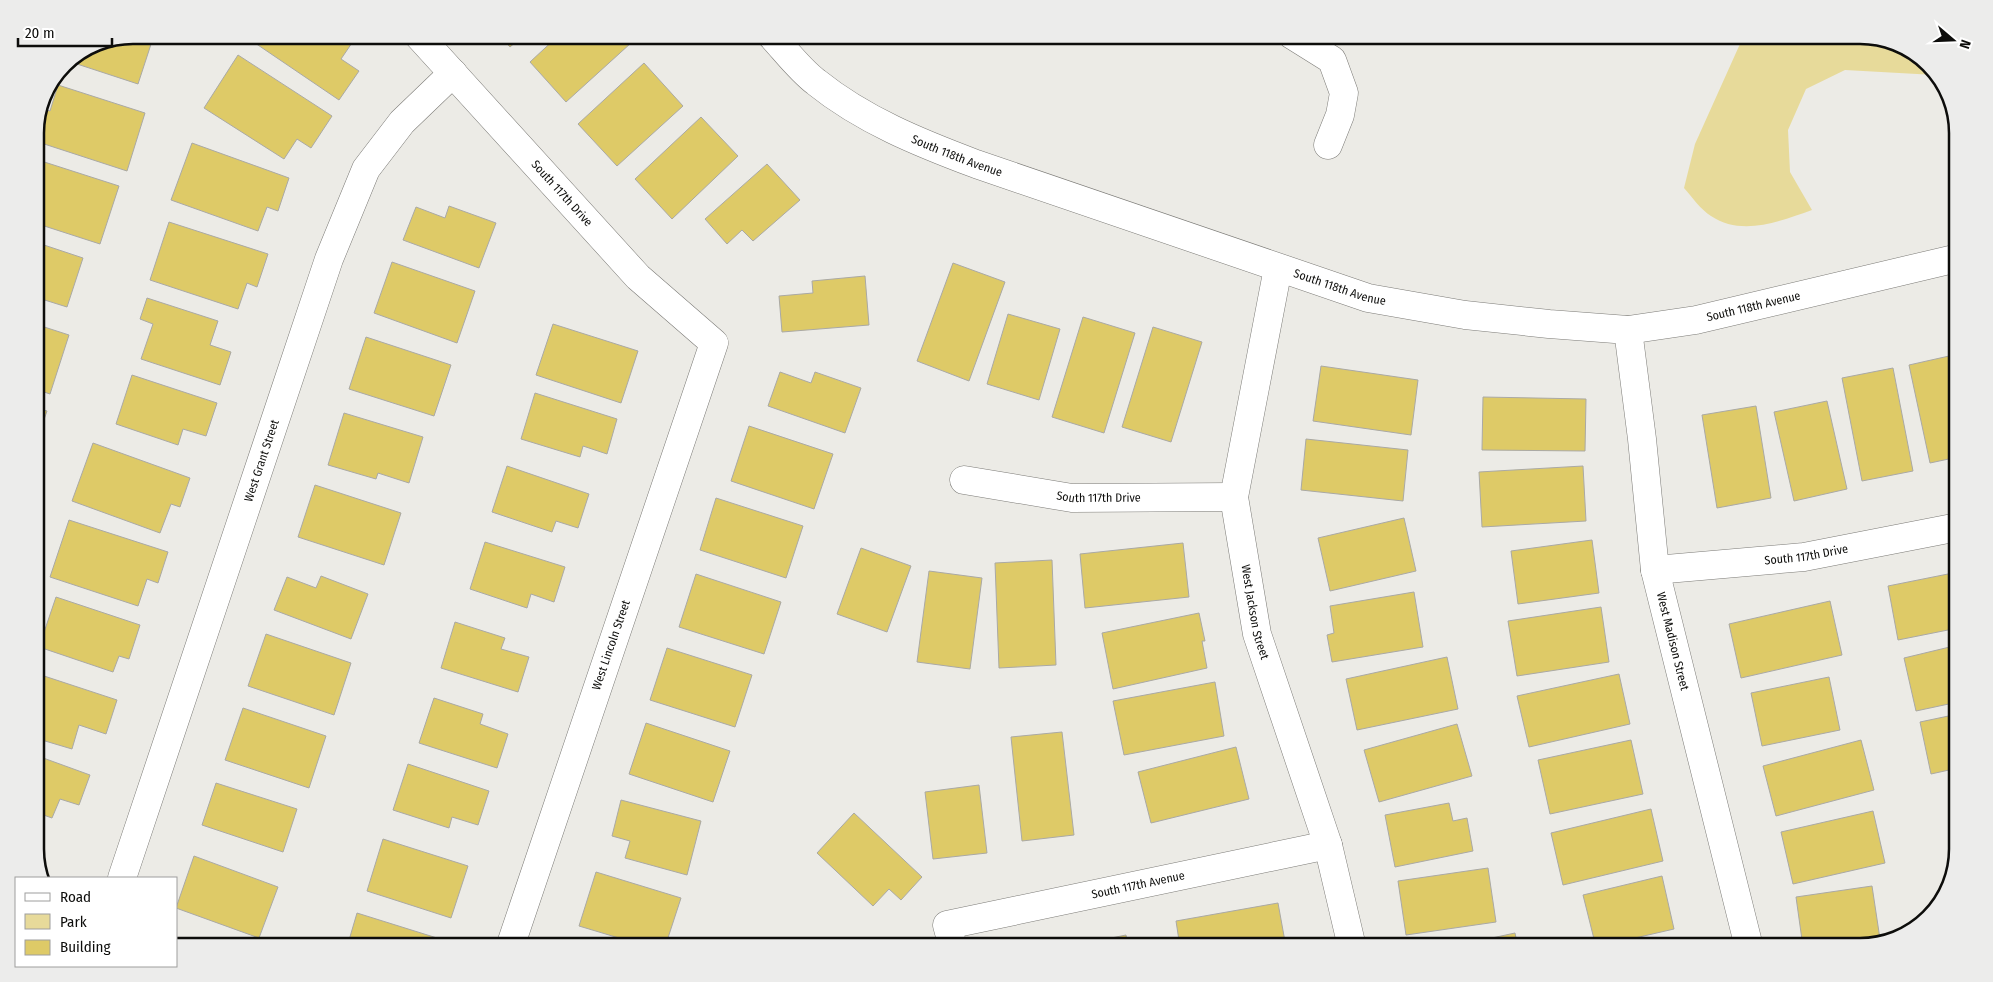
<svg xmlns="http://www.w3.org/2000/svg" width="1993" height="982" viewBox="0 0 1993 982" font-family="'Fira Sans Condensed',sans-serif">
  <style>
    .green { fill: #e7da9a }
    .building { fill: #deca67; stroke: #aaa9a5 }
    .lines { fill: none; stroke-linecap: round; stroke-linejoin: round }
    .minor-casing { stroke: #7c7b77; stroke-width: 29 }
    .minor { stroke: #fff; stroke-width: 28 }
    .labels { text-anchor: middle; stroke-width: 4; stroke-linejoin: round; paint-order: stroke }
    .street-label { font-size: 12px; fill: #0d0d0b; stroke: #fff }
    .rim { fill: none; stroke: #0d0d0b; stroke-width: 2.5 }
  </style>
  <rect width="100%" height="100%" fill="#ecebe6"/>
  <path class="green" d="M1744,35H1860L1903,45L1942,80L1935,75L1845,70L1806,89L1788,130L1790,172L1812,210C1781,221 1742,237 1711,216C1701,210 1692,197 1684,188L1695,144Z"/>
  <path class="building" d="M133,35H154L138,84L77,64L81,52L96,42Z
    M260,35H354L356,37L341,59L359,71L339,100L255,43Z
    M499,35H524L510,47Z
    M559,35H624L631,43L566,102L530,62Z
    M238,55L332,116L311,148L297,139L284,159L204,108Z
    M644,63L683,106L617,166L578,124Z
    M58,85L145,113L127,171L35,141V127L40,108L50,111Z
    M701,117L738,156L672,219L635,179Z
    M192,143L289,178L278,211L267,207L258,231L171,200Z
    M35,159L119,186L100,244L35,223Z
    M767,164L800,200L753,241L742,230L727,244L705,219Z
    M449,206L496,223L479,268L403,240L416,207L445,218Z
    M169,222L268,254L257,287L247,283L238,309L150,280Z
    M35,242L83,258L67,307L35,297Z
    M392,262L475,291L457,343L374,313Z
    M953,263L1005,282L969,381L917,361Z
    M865,276L869,325L782,332L779,296L813,293L812,281Z
    M147,298L218,321L210,345L231,352L220,385L141,359L153,324L140,319Z
    M1008,314L1060,329L1039,400L987,384Z
    M1083,317L1135,333L1104,433L1052,417Z
    M35,324L69,335L50,394L35,389Z
    M553,324L638,351L621,403L536,375Z
    M1153,327L1202,342L1171,442L1122,427Z
    M366,337L451,365L434,416L349,389Z
    M1958,354V457L1930,463L1909,365Z
    M1321,366L1418,380L1411,435L1313,421Z
    M1893,368L1913,471L1862,481L1842,378Z
    M780,372L811,383L815,372L861,388L845,433L768,406Z
    M132,375L217,403L206,436L183,429L178,445L116,424Z
    M535,393L617,419L607,454L583,446L580,457L521,439Z
    M1483,397L1586,399L1585,451L1482,450Z
    M1827,401L1847,489L1794,501L1774,412Z
    M1756,406L1771,498L1717,508L1702,415Z
    M35,407L47,411L35,445Z
    M344,413L423,437L409,483L378,473L376,479L328,465Z
    M749,426L833,454L814,509L731,481Z
    M1306,439L1408,450L1403,501L1301,490Z
    M93,443L190,478L180,507L171,504L160,533L72,501Z
    M507,466L589,494L578,528L556,521L552,532L492,512Z
    M1583,466L1586,521L1482,527L1479,472Z
    M315,485L401,513L384,565L298,537Z
    M716,498L803,526L786,578L700,550Z
    M1404,518L1416,571L1330,591L1318,538Z
    M69,520L168,552L158,583L147,579L138,606L50,577Z
    M1592,540L1599,593L1518,604L1511,551Z
    M485,542L565,567L554,602L531,594L527,608L470,589Z
    M1183,543L1189,597L1085,608L1080,554Z
    M861,548L911,566L887,632L837,614Z
    M1052,560L1056,665L999,668L995,563Z
    M929,571L982,578L970,669L917,662Z
    M1958,572V628L1898,640L1888,586Z
    M696,574L781,602L764,654L679,627Z
    M321,576L368,594L351,639L274,610L287,577L316,588Z
    M1414,592L1423,647L1332,662L1327,635L1334,633L1330,606Z
    M56,597L140,625L129,659L119,656L113,672L39,647Z
    M1830,601L1842,655L1741,678L1729,624Z
    M1601,607L1609,662L1517,676L1508,621Z
    M1199,613L1205,641H1202L1207,668L1113,689L1102,633Z
    M455,622L505,638L501,649L529,657L518,692L441,668Z
    M266,634L351,663L334,715L248,686Z
    M1958,645V702L1916,711L1904,658Z
    M667,648L752,675L735,727L650,700Z
    M1447,657L1458,709L1357,730L1346,679Z
    M35,673L117,700L106,734L79,725L72,749L35,738Z
    M1619,674L1630,724L1529,747L1517,696Z
    M1829,677L1840,730L1762,746L1751,693Z
    M1215,682L1224,736L1124,755L1113,701Z
    M434,698L483,714L480,724L508,734L497,768L419,743Z
    M243,708L326,736L309,788L225,760Z
    M1958,714V768L1931,774L1920,722Z
    M646,723L730,751L713,802L629,774Z
    M1457,724L1472,776L1379,802L1364,750Z
    M1062,732L1074,835L1022,841L1011,737Z
    M1631,740L1643,794L1550,814L1538,760Z
    M1861,740L1874,790L1776,816L1763,766Z
    M1236,747L1249,799L1151,823L1138,772Z
    M35,755L90,775L79,805L60,799L52,818L35,812Z
    M408,764L489,791L478,825L452,817L449,828L393,810Z
    M216,783L297,809L283,852L202,825Z
    M979,785L987,853L933,859L925,792Z
    M1958,785V819H1954L1949,787Z
    M621,800L701,821L687,875L625,858L630,841L612,836Z
    M1449,803L1453,821L1467,818L1473,851L1395,867L1385,815Z
    M1651,809L1663,861L1563,885L1551,833Z
    M1873,811L1885,863L1793,884L1781,832Z
    M854,813L922,877L901,900L889,889L873,906L817,853Z
    M383,839L468,866L451,918L367,891Z
    M194,856L278,887L259,938L176,908Z
    M1488,868L1496,922L1406,935L1398,881Z
    M596,872L681,898L665,947H649L579,926Z
    M1662,876L1674,929L1596,947L1583,895Z
    M1872,886L1880,939L1826,947H1803L1796,897Z
    M1278,903L1286,947H1180L1176,921Z
    M357,913L437,938L434,947H347Z
    M1515,933L1518,947H1450Z
    M1126,935L1128,947H1067Z"/>
  <g class="lines">
    <defs>
      <g id="minor">
        <path id="s1" d="M418,35L638,277L714,343L510,947"/>
        <path id="s2" d="M771,35C785,50 799,69 816,82C863,120 920,143 976,164L1368,298L1465,315L1549,324L1628,330L1696,320L1958,258"/>
        <path d="M1292,35L1332,60L1344,93L1340,115L1328,145"/>
        <path id="s3" d="M1278,268L1234,497L1257,634L1328,845L1352,947"/>
        <path id="s4" d="M1628,330L1642,439L1655,570L1749,947"/>
        <path id="s5" d="M964,480L1072,498L1234,497"/>
        <path id="s6" d="M1655,570L1804,557L1958,527"/>
        <path id="s7" d="M122,878L329,259L366,169L402,122L453,73"/>
        <path id="s8" d="M953,947L947,925L1328,845"/>
      </g>
    </defs>
    <use href="#minor" class="minor-casing"/>
    <use href="#minor" class="minor"/>
  </g>
  <g class="labels">
    <g class="street-label">
      <text dy="4" stroke="none"><textPath href="#s2" startOffset="225">South 118th Avenue</textPath></text>
      <text dy="4" stroke="none"><textPath href="#s1" startOffset="214">South 117th Drive</textPath></text>
      <text dy="4" stroke="none"><textPath href="#s2" startOffset="630">South 118th Avenue</textPath></text>
      <text dy="4" stroke="none"><textPath href="#s2" startOffset="1050">South 118th Avenue</textPath></text>
      <text dy="4" stroke="none"><textPath href="#s7" startOffset="440">West Grant Street</textPath></text>
      <text dy="4" stroke="none"><textPath href="#s5" startOffset="136">South 117th Drive</textPath></text>
      <text dy="4" stroke="none"><textPath href="#s6" startOffset="152">South 117th Drive</textPath></text>
      <text dy="4" stroke="none"><textPath href="#s3" startOffset="350">West Jackson Street</textPath></text>
      <text dy="4" stroke="none"><textPath href="#s4" startOffset="315">West Madison Street</textPath></text>
      <text transform="translate(611 645) rotate(-71)" y="4">West Lincoln Street</text>
      <text dy="4" stroke="none"><textPath href="#s8" startOffset="218">South 117th Avenue</textPath></text>
    </g>
  </g>
  <path d="M0 0H1993V982H0ZM133 44H1860A89 89 0 0 1 1949 133V849A89 89 0 0 1 1860 938H133A89 89 0 0 1 44 849V133A89 89 0 0 1 133 44Z" fill="#ececeb" fill-rule="evenodd"/>
  <path class="rim" d="M133 44H1860A89 89 0 0 1 1949 133V849A89 89 0 0 1 1860 938H133A89 89 0 0 1 44 849V133A89 89 0 0 1 133 44Z"/>
  <rect x="15" y="877" width="162" height="90" fill="#ffffff" stroke="#9e9e9d"/>
  <rect x="25" y="893" width="25" height="8" fill="#ffffff" stroke="#9e9e9d"/>
  <text x="60" y="902" font-size="15" fill="#0d0d0b">Road</text>
  <rect x="25" y="914" width="25" height="15" fill="#e7da9a" stroke="#9e9e9d"/>
  <text x="60" y="927" font-size="15" fill="#0d0d0b">Park</text>
  <rect x="25" y="940" width="25" height="15" fill="#deca67" stroke="#9e9e9d"/>
  <text x="60" y="952" font-size="15" fill="#0d0d0b">Building</text>
  <g transform="translate(1953 40) rotate(109)" stroke="#ffffff" stroke-width="4" paint-order="stroke">
  <path d="M0-4L9 19L0 12L-9 19Z" fill="#0d0d0b"/>
  <text y="-8" font-size="14" font-weight="bold" text-anchor="middle" fill="#0d0d0b">N</text>
  </g>
  <path d="M18 38v8h94v-8" fill="none" stroke="#0d0d0b" stroke-width="2.5"/>
  <text x="25" y="38" font-size="15" fill="#0d0d0b" stroke="#ffffff" stroke-width="4" paint-order="stroke">20 m</text>
</svg>
